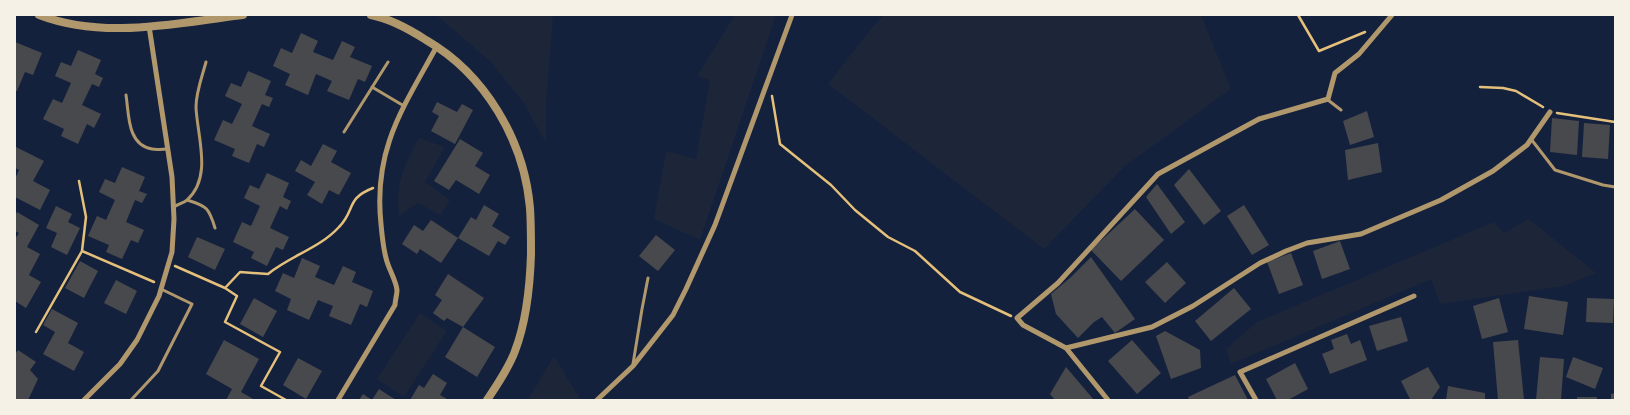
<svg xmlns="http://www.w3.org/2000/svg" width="1630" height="415" viewBox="0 0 1630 415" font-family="Georgia,serif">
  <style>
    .green { fill: #1d2539 }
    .building { fill: #48494c }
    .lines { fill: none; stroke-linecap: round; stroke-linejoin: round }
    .path { stroke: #e5c07b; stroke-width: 2.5 }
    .service { stroke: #b1986c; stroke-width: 3 }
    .minor { stroke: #b1986c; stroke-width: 5 }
    .tertiary { stroke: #b1986c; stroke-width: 8 }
  </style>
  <rect width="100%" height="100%" fill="#14213d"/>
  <path class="green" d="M436,15H553L546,102V143L523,102L490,61Z
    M735,15H776L700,240L654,219L666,151L696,159L710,80L697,76Z
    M884,15H1201L1231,89L1125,166L1044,249L828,84L870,30Z
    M419,138L445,147L425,182L450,200L440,215L418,203L399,216C395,183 404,166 419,138Z
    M1529,219L1596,273L1564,286L1440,304L1431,279L1231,364L1226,349L1257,322L1494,222L1504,233Z
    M420,313L447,331L404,397L377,379Z
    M554,356L581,400H528Z"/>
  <path class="building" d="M301,33L318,41L313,52L333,60L342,41L355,47L350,57L372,66L365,82L358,79L349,100L327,91L332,81L316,74L308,95L285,85L290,74L273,66L281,48L292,53Z
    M15,42L42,53L33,75L25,72L17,91H15Z
    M78,50L101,60L95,74L103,78L99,87L92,84L82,105L101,114L94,128L87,124L78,144L61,136L64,129L43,119L53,99L62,103L71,83L55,76L61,62L71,66Z
    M248,71L271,81L265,95L273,98L269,107L262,104L252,126L270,134L264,147L257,144L249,163L232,156L235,149L214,140L223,120L232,124L242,104L225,96L231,83L241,87Z
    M437,102L457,112L462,104L473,110L455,144L431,131L439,116L432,112Z
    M1367,111L1374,137L1350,145L1343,121Z
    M1552,118L1579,121L1577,155L1550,152Z
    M1584,123L1610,125L1608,159L1582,157Z
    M460,139L483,153L475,166L490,175L479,194L456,180L449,190L434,181Z
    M1378,143L1382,172L1348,180L1345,150Z
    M323,144L337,151L331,162L351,173L339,195L329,190L322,204L307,195L315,182L295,171L301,160L311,166Z
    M16,147L44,161L33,181L50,190L40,210L15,197V179L19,170L15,168V150Z
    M122,167L145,177L139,191L147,194L142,203L135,200L126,222L144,230L138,243L131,240L122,259L106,252L109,245L88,236L97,216L106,220L115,200L99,192L105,179L115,183Z
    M1189,169L1221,211L1204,225L1174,185Z
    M267,173L289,183L283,197L291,201L287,210L280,206L270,228L289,237L283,250L276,247L267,266L251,258L254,252L233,242L242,222L251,226L260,206L244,198L250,185L259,189Z
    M1157,184L1185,222L1171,234L1146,197Z
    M484,205L499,214L492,226L510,237L505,245L498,241L489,256L458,238L471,217L476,220Z
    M1244,205L1269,245L1252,255L1227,216Z
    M56,206L72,214L68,222L80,228L67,255L51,247L57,233L46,228Z
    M1135,209L1164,240L1121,281L1091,250Z
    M17,212L39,225L27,247L40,254L29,275L41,282L26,308L15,301V239L19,233L15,231V216Z
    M431,220L458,238L441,263L420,249L417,254L402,244L414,225L423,231Z
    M656,235L675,250L658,271L639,256Z
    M197,237L225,249L215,270L188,257Z
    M1340,241L1350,269L1322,279L1313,251Z
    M1291,253L1303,285L1279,294L1267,262Z
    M1091,257L1135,319L1115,333L1102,317L1094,322L1078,338L1056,314L1051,294L1071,277Z
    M302,258L320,266L315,277L334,285L343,266L356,272L352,282L373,291L367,307L360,304L351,325L329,316L333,306L318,300L309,320L287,310L291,299L275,291L283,273L294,278Z
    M80,261L98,271L84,298L65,288Z
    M1167,262L1186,283L1165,303L1145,282Z
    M448,274L484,298L463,327L495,347L477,377L445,357L463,327L447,318L444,321L433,313L442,300L435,295Z
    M116,280L137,291L126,314L104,303Z
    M1234,288L1251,309L1211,341L1195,321Z
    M1529,296L1568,302L1563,335L1524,329Z
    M254,298L277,311L263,337L240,324Z
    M1499,298L1508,332L1482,339L1473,306Z
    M1587,298L1614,299L1613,323L1586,322Z
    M52,309L78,323L68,343L84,352L74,371L43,354L55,332L43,325Z
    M1401,317L1408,341L1377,351L1369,326Z
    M1165,331L1200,350L1201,368L1171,379L1156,336Z
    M1347,334L1351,344L1360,340L1367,360L1330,374L1322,354L1334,349L1331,340Z
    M224,340L259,359L241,392L255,400H226L232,389L206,374Z
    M1132,340L1161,373L1137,394L1108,361Z
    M1518,340L1524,400H1498L1493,342Z
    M18,350L36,362L30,370L38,379L28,400H15V354Z
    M1540,357L1564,359L1561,400H1536Z
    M1573,357L1603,368L1595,389L1566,377Z
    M298,358L322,371L306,399L283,385Z
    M1295,363L1308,389L1288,400H1277L1266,379Z
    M1066,367L1094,400H1055L1050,394Z
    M1428,367L1440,387L1431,400L1410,399L1401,381Z
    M433,374L447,383L440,395L449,400H410L419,385L424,388Z
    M1235,375L1248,400H1189L1188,397Z
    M1448,386L1485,393V400H1446Z
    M379,389L396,400H359L363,394L372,400Z
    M1615,393V400H1611V394Z
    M1577,397H1597V400H1577Z"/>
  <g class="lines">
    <path class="path" d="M1298,15L1319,51L1365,32
      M1480,87L1503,88L1516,91L1543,107
      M772,96L780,144L831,185L855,210L888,237L915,251L960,292L1011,316
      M1557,113L1615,122
      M82,251L154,282
      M175,266L225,288L240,272L268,274C290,256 320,248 339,227C356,210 345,199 373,188
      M225,288L237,296L225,322L280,352L261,386L286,400
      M36,332L82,251L86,217L79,181"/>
    <path class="service" d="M372,87L404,106
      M126,95C129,114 127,145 152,149C157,150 163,149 168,149
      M1328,100L1341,110
      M344,132L388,62
      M1531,139L1555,170L1603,185L1615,187
      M187,200C207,206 209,208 215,228
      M174,207C178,204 184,203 187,200C213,177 197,136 196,107C196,92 202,77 206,62
      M633,364L642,309L648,278
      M131,400L158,371L192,304L161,289"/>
    <path class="minor" d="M1392,15L1359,54L1335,73L1328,99L1259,119L1158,174L1058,283L1017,318L1023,325L1066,348L1152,327L1193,306L1260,263L1286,251L1307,243L1361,234L1441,200L1493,171L1527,145L1550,112
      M1066,348L1108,400
      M84,400L120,364L137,340L159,296L172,252L174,219L172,177L149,26
      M338,400L395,305C395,301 397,295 397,290C396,280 388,268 386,258C383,247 382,235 381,224C373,149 403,108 437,46
      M597,400L633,366L673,315L686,289L715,225L792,15
      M1256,400L1240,372L1414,296"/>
    <path class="tertiary" d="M39,15C105,40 175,23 243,15
      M371,15C391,19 409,29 426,40C485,74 524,140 530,208C531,223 531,239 531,254C530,286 527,320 515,351C509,368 497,385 487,400"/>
  </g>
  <rect width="1630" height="415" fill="none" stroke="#f6f1e7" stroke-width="32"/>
</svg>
